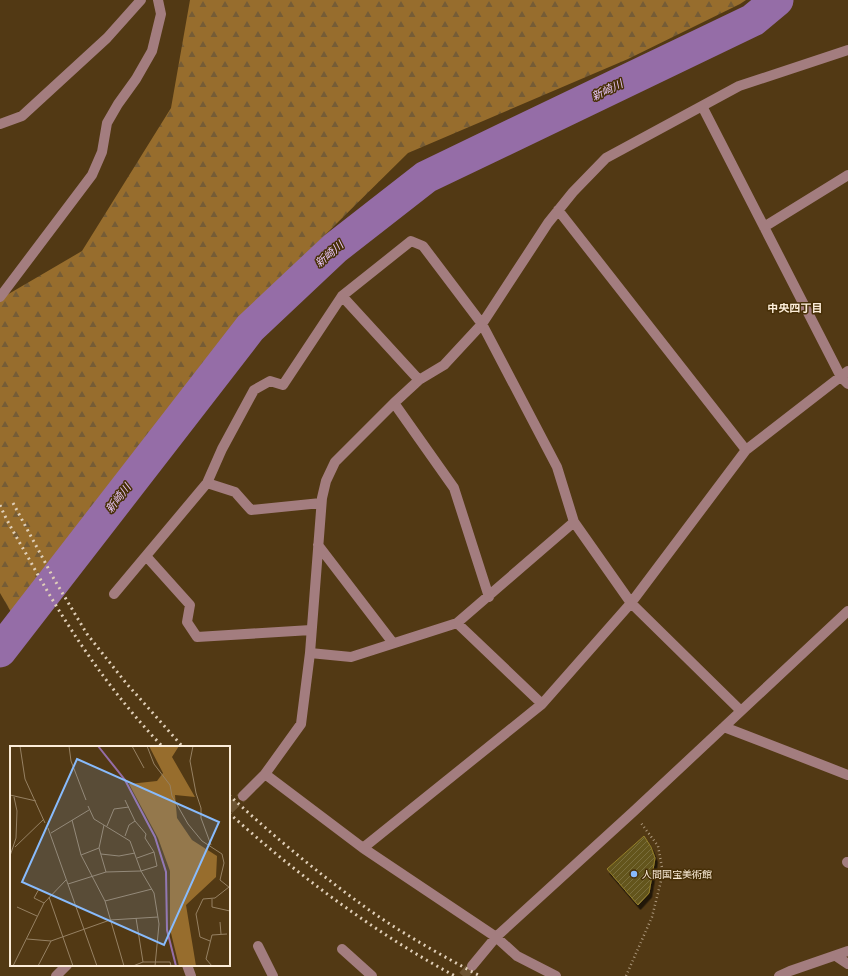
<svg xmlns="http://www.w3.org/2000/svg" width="848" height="976" viewBox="0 0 848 976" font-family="Barlow,'Noto Sans JP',sans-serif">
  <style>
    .forest { fill: url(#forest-firs) }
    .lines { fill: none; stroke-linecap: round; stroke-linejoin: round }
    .river { stroke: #956da7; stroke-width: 33 }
    .building { fill: url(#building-hatch); stroke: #947f2b; filter: url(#shadow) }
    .minor-tunnel { stroke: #6c5432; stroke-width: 10; stroke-dasharray: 10 5; stroke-linecap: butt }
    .path { stroke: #ab977b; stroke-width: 2.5; stroke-dasharray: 1 3; stroke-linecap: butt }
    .minor { stroke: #a37d7f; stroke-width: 10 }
    .rail { stroke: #e0cfb8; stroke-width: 3; stroke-dasharray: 2 4; stroke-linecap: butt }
    .poi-dot { fill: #88bbfc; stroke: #472f07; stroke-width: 1.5 }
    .labels { text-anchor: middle; stroke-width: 3; stroke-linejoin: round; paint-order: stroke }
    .poi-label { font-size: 10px; fill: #fcedd9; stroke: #472f07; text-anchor: start }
    .water-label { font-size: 11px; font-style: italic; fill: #e8c6f8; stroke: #472f07 }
    .neighbourhood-label { font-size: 11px; font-weight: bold; fill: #fcedd9; stroke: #472f07 }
    .inset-river { fill: none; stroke: #956da7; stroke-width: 2 }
    .inset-road { fill: none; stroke: #968163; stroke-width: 1 }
    .view { fill: #88bbfc; fill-opacity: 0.15; stroke: #88bbfc; stroke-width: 2 }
    .inset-edge { fill: none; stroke: #fcedd9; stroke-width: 2 }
  </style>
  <defs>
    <pattern id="forest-firs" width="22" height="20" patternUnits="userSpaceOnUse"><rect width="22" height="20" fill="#976d2d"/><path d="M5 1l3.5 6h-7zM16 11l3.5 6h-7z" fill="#755c36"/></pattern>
    <pattern id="building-hatch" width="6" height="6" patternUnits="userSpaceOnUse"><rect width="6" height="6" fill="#63551c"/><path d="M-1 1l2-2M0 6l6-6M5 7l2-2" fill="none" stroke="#7a6e3c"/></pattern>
    <filter id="shadow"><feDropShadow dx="2.5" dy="4.5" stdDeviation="0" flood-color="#0009"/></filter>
  </defs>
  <rect width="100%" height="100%" fill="#523914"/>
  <path class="forest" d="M190,0H746L740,4L628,59L408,153L250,309L94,508L11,612L0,593V299L82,251L171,108Z"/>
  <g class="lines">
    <path class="river" d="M0,651L250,328L335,248L426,177L753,20L777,0"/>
  </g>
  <path class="building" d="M644,836L651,847L655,858L649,893L638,905L607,869Z"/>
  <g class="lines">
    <path class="minor-tunnel" d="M229,809L243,796
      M463,976L472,966"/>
    <path class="path" d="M626,976L652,917L663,873L658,846L641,823"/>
    <path class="minor" d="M702,106L841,377L848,384
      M0,124L22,116L107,38L141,0
      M558,210L746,450
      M764,227L848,175
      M342,296L419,380
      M0,297L92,175L102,152L107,123L118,104L136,79L152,51L161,14L158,0
      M394,403L454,488L489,597
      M207,483L235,492L251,510L321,503
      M318,545L393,643
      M146,556L190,605L187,622L197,637L311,630
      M114,594L207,483L222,449L254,390L270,381L283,385L342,296L411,241L423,246L482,324L557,467L574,522L631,603L741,711
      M457,623L542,704
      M310,653L351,657L457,623L574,522
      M724,727L848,775
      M265,774L363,848L496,937L517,956L556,976
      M243,796L265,774L301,724L310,653L322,498L326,481L335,462L394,403L419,380L444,365L482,324L548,223L573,192L606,158L739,86L848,50
      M363,848L542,704L631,603L746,450L848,371
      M847,862L848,863
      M258,946L273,976
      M342,949L372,976
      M836,956L848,964
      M187,965L191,976
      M472,966L496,937L633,812L848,611
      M56,976L67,965
      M779,976L790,971L848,951"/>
    <path class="rail" d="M13,503L54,579L87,634L126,683L183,747
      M0,505C8,524 19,541 29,559C66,626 110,692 163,747
      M229,795C272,835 318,873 365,907C401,933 441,955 480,976
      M229,813C296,874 375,933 455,976"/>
  </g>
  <circle class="poi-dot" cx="634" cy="874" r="4"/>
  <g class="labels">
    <g class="poi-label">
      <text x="642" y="878">人間国宝美術館</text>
    </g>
    <g class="water-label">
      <text transform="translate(607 90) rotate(-26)" y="4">新崎川</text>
      <text transform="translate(329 254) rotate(-41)" y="4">新崎川</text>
      <text transform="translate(118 498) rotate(-52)" y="4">新崎川</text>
    </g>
    <g class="neighbourhood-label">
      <text x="795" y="312">中央四丁目</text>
    </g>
  </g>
  <g transform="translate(10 746)">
    <rect width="220" height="220" fill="#523914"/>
    <path d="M139,0H169L162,11L185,51L165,49L167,72L182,94L207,110L206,131L176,159L186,220H169L160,183V125L148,92L119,38L147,35L153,27Z" fill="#976d2d"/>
    <path class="inset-river" d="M88,0L115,34L145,91L156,126L157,184L166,220"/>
    <path class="inset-road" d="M10,0L15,33L35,77M59,0L61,15L76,54M122,0L134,22M137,0L144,18L160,39L162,50L178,78L192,95L212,108L214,117L210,134L220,142M183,0L180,15L186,47L191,62V72L201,99M0,49L26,55M78,60L84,73L120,95L131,125L144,147L149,178L145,220M62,74L71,109L95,155L114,220M94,79L89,102L96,126M97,80L104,63L119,61M38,82L87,220M41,87L79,64M115,90L119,79L125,75M5,101L34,73M91,108L109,110L125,107M71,109L89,102M0,110L6,92L7,65L4,51M127,112L144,106M58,138L96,126L131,125L147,120L144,106L135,92L136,88L125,75L115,54M29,143L24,152L34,157M39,151L63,220M202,153V161L220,165M95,155L142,143M7,161L27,170M126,172L133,216M210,176L211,188M17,193L41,195L100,174L148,171M200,195L190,191L186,168L193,153L205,152L219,141M3,220L34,157L56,134M28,220L41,195M123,220L133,216H160L161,220M202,220L196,213L202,189L217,188"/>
    <path class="view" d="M67,13L209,76L154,199L12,136Z"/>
    <rect width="220" height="220" class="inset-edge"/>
  </g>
</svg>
